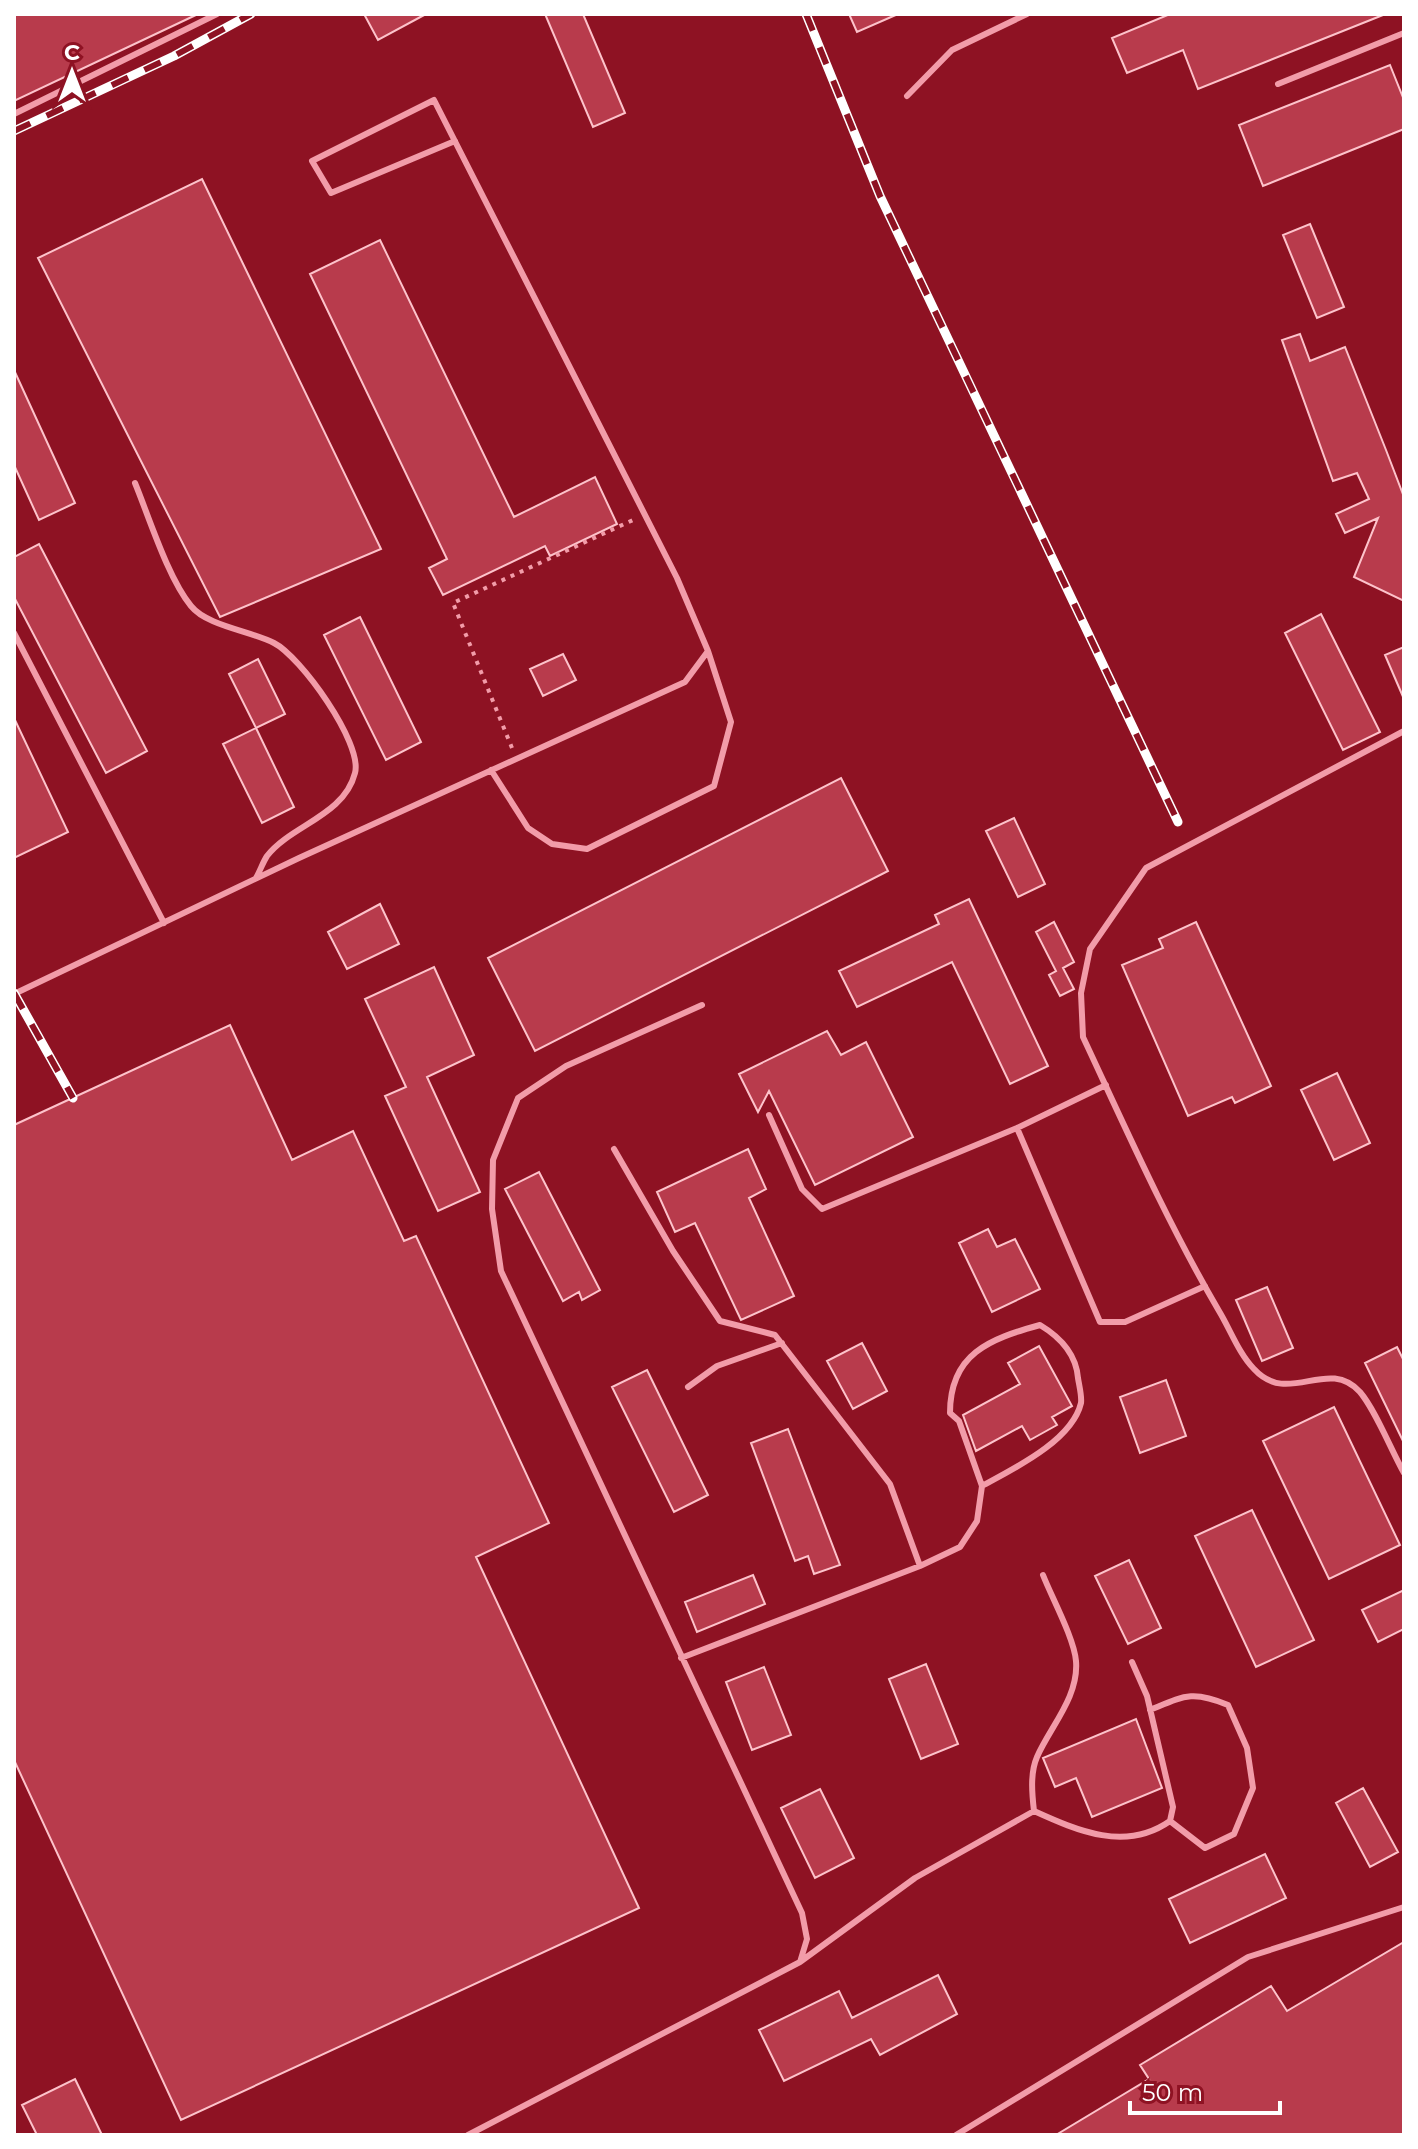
<svg xmlns="http://www.w3.org/2000/svg" width="1418" height="2149" viewBox="0 0 1418 2149" font-family="Montserrat,sans-serif">
  <style>
    .building { fill: #b83b4c; stroke: #fdc3cb; stroke-width: 2 }
    .lines { fill: none; stroke-linecap: round; stroke-linejoin: round }
    .path { stroke: #f29ca9; stroke-width: 4; stroke-dasharray: 4 6; stroke-linecap: butt }
    .service { stroke: #f29ca9; stroke-width: 6 }
    .rail-casing { stroke: #fff; stroke-width: 9 }
    .rail { stroke: #8e1223; stroke-width: 6; stroke-dasharray: 18; stroke-linecap: butt }
  </style>
  <rect width="100%" height="100%" fill="#8e1223"/>
  <path class="building" d="M14,14H198L14,101Z
    M364,14H426L378,40Z
    M545,14H583L625,113L593,127Z
    M849,14H898L857,32Z
    M1170,14H1383V15L1198,89L1183,50L1127,73L1112,38Z
    M1390,65L1404,100V129L1263,186L1239,125Z
    M202,179L381,549L220,617L38,258Z
    M1310,224L1344,307L1317,318L1283,235Z
    M380,240L514,517L595,477L617,524L550,556L545,546L443,595L429,568L447,559L310,274Z
    M1300,334L1310,361L1345,347L1386,450L1404,497V601L1354,577L1378,518L1345,533L1336,514L1369,499L1357,473L1333,481L1282,340Z
    M14,370L75,503L39,520L14,465Z
    M39,544L147,751L106,773L14,597V557Z
    M1321,614L1380,732L1343,750L1285,633Z
    M360,617L421,742L386,760L324,635Z
    M1404,647V699L1385,655Z
    M563,654L576,680L543,696L530,669Z
    M258,659L285,714L256,728L229,674Z
    M14,718L68,832L14,858Z
    M256,728L294,807L262,823L223,744Z
    M841,778L888,871L535,1051L488,958Z
    M1014,818L1045,884L1018,897L986,831Z
    M969,899L1048,1066L1010,1084L952,962L857,1007L839,971L939,924L935,915Z
    M380,904L399,944L347,969L328,932Z
    M1054,922L1074,962L1063,968L1074,989L1060,996L1049,975L1056,971L1036,932Z
    M1196,922L1271,1086L1235,1103L1232,1097L1188,1116L1122,965L1163,948L1159,939Z
    M434,967L474,1055L427,1077L480,1192L438,1211L385,1096L406,1087L365,999Z
    M230,1025L292,1160L353,1131L404,1241L416,1236L549,1523L476,1557L639,1908L181,2120L14,1760V1125Z
    M827,1031L841,1055L866,1042L913,1137L815,1185L769,1091L758,1112L739,1074Z
    M1337,1073L1370,1143L1334,1160L1301,1090Z
    M748,1149L766,1189L749,1198L794,1296L741,1320L695,1223L675,1232L657,1192Z
    M539,1172L600,1290L582,1300L579,1292L563,1301L505,1189Z
    M988,1229L997,1247L1015,1239L1040,1289L992,1312L959,1243Z
    M1267,1287L1293,1348L1262,1361L1236,1300Z
    M862,1343L887,1391L853,1409L827,1361Z
    M1039,1346L1072,1406L1052,1417L1057,1425L1030,1440L1022,1426L976,1451L963,1415L1020,1384L1008,1363Z
    M1397,1347L1404,1361V1443L1365,1363Z
    M647,1370L708,1495L674,1512L612,1387Z
    M1166,1380L1186,1436L1140,1453L1120,1397Z
    M1334,1407L1400,1545L1329,1579L1263,1441Z
    M788,1429L840,1565L814,1574L808,1556L795,1561L751,1443Z
    M1252,1510L1314,1640L1256,1667L1195,1536Z
    M1129,1560L1161,1628L1128,1644L1095,1576Z
    M753,1575L765,1604L697,1632L685,1602Z
    M1404,1590V1629L1378,1642L1362,1610Z
    M926,1664L958,1744L921,1759L889,1679Z
    M764,1667L791,1735L752,1750L726,1682Z
    M1136,1719L1162,1788L1092,1817L1076,1778L1055,1787L1043,1758Z
    M1363,1788L1398,1852L1370,1867L1336,1803Z
    M820,1789L854,1858L815,1878L781,1808Z
    M1265,1854L1286,1898L1190,1943L1169,1899Z
    M1404,1942V2135H1056L1149,2079L1140,2065L1271,1986L1287,2011Z
    M938,1975L957,2014L880,2055L871,2039L784,2081L759,2030L839,1991L852,2018Z
    M75,2079L102,2135H37L22,2105Z"/>
  <g class="lines">
    <path class="path" d="M512,748L453,603L633,520"/>
    <path class="service" d="M1278,84L1404,33
      M907,96L952,50L1027,14
      M14,114L217,14
      M135,483C149,517 168,578 191,606C207,626 251,631 274,643C300,656 363,743 355,773C344,816 291,825 267,856C263,862 260,871 256,878
      M14,633L164,923
      M1404,731L1146,868L1090,949L1081,993L1083,1037C1126,1129 1168,1224 1219,1311C1230,1329 1239,1354 1254,1369C1289,1407 1327,1356 1360,1392C1376,1411 1391,1450 1404,1473
      M491,770L528,828L552,844L587,849L714,786L731,722L708,651
      M14,994L299,858L685,682L708,651L677,578L434,100L312,161L331,193L455,141
      M769,1115L802,1189L822,1209L1017,1128L1106,1085
      M1017,1128L1100,1322H1125L1205,1286
      M614,1149L673,1251L720,1321L775,1335L890,1484L920,1566
      M688,1387L717,1366L782,1343
      M681,1658L920,1566L960,1547L977,1521L982,1486L959,1421L950,1413C950,1354 989,1339 1040,1325C1060,1337 1076,1353 1078,1378C1079,1385 1082,1396 1081,1403C1072,1441 1013,1469 982,1486
      M1150,1710C1184,1696 1192,1690 1228,1705L1247,1748L1253,1788L1234,1834L1205,1848L1170,1821
      M1034,1811C1032,1794 1030,1773 1037,1757C1050,1727 1079,1697 1076,1661C1074,1638 1052,1598 1043,1575
      M800,1962L915,1878L1034,1811C1078,1831 1126,1852 1170,1821L1173,1807L1147,1696L1132,1662
      M468,2135L800,1962L807,1939L802,1913L501,1271L492,1209L493,1160L518,1098L566,1066L702,1005
      M956,2135L1248,1957L1404,1907"/>
    <defs>
      <path id="rail" d="M806,14L880,196L1178,822
        M14,131L174,56L251,14
        M14,993L73,1098"/>
    </defs>
    <use href="#rail" class="rail-casing"/>
    <use href="#rail" class="rail"/>
  </g>
  <rect width="1418" height="2149" fill="none" stroke="#ffffff" stroke-width="32"/>
  <g transform="translate(72 72)" stroke="#8e1223" stroke-width="6" paint-order="stroke">
  <path d="M0-6L14 30L0 20L-14 30Z" fill="#ffffff"/>
  <text y="-12" font-size="22" font-weight="bold" text-anchor="middle" fill="#ffffff">С</text>
  </g>
  <path d="M1130 2101v12h150v-12" fill="none" stroke="#ffffff" stroke-width="4"/>
  <text x="1142" y="2101" font-size="24" fill="#ffffff" stroke="#8e1223" stroke-width="6" paint-order="stroke">50 m</text>
</svg>
